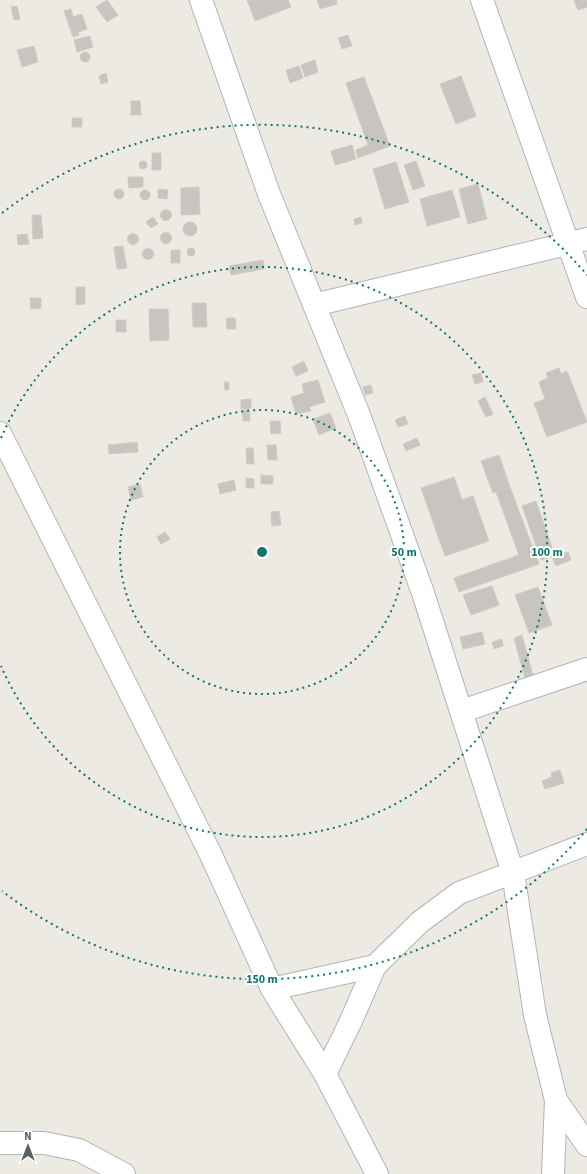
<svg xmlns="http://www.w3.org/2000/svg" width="587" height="1174" font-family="'Source Sans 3',sans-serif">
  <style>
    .building { fill: #c8c5c0; stroke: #d2cac1 }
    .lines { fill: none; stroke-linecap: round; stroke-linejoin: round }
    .street-casing { stroke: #b0b4b8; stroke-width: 24 }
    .street { stroke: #fff; stroke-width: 22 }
    .ring { fill: none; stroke: #0f766e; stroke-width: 2; stroke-dasharray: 2 4 }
    .centre { fill: #0f766e; stroke: #fff; stroke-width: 2 }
    .ring-label { font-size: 12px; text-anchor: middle; font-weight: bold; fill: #0f766e; stroke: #fff; stroke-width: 4; stroke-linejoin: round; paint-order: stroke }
  </style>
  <rect width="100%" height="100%" fill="#edeae3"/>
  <!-- building -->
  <path class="building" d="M107,0L118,15L107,22L96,7Z
    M247,0H288L291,7L255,21Z
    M317,0H336L337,4L320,9Z
    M574,0H587V7L578,10Z
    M17,6L20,19L14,20L11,7Z
    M71,9L73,17L82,14L87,29L78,32L79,35L73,37L64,11Z
    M348,35L352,46L342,49L338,38Z
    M90,36L93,47L77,52L74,40Z
    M34,46L38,62L22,67L17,50Z
    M80 57a5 5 0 1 1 10 0a5 5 0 1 1-10 0Z
    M315,60L318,72L305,77L301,65Z
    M299,66L303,78L290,83L286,70Z
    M106,73L108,82L101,84L99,76Z
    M461,76L476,116L456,124L440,84Z
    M364,77L390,146L358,158L356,150L368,145L346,83Z
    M131,101H140L141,115H131Z
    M72,118H82V127H72Z
    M352,145L356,159L335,165L331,151Z
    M152,153H161V170H152Z
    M416,161L425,186L413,190L404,165Z
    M139 165a4 4 0 1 1 8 0a4 4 0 1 1-8 0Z
    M396,162L409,202L385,209L373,169Z
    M128,177H143V187L129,188Z
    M478,184L487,219L468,224L459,189Z
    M199,187L200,214L181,215V188Z
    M158,189L168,190L167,199L158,198Z
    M114 194a5 5 0 1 1 10 0a5 5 0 1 1-10 0Z
    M452,190L460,217L427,226L420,199Z
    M140 195a5 5 0 1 1 10 0a5 5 0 1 1-10 0Z
    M160.5 215a5.5 5.5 0 1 1 11 0a5.5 5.5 0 1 1-11 0Z
    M32,215H41L43,238L33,239Z
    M153,217L158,224L151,228L146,222Z
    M361,217L362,223L355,225L354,219Z
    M183 229a7 7 0 1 1 14 0a7 7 0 1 1-14 0Z
    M160.5 238a5.5 5.5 0 1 1 11 0a5.5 5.5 0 1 1-11 0Z
    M127.5 239a5.5 5.5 0 1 1 11 0a5.5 5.5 0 1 1-11 0Z
    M27,234L29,244L18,245L17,235Z
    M123,246L127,268L117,269L114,247Z
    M187 252a4 4 0 1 1 8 0a4 4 0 1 1-8 0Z
    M142.5 254a5.5 5.5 0 1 1 11 0a5.5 5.5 0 1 1-11 0Z
    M171,250H180V263H171Z
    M263,260L264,269L231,275L229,266Z
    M76,287H85V304L76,305Z
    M30,298H41V308L31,309Z
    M192,303H206L207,327H193Z
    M149,309H168L169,340L150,341Z
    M226,318H235L236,329H227Z
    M116,320H126V332H116Z
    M304,361L308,371L296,376L292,367Z
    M559,368L561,374L567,371L587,422L547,437L534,403L545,399L539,382L548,378L546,373Z
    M481,373L483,382L475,384L472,375Z
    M318,380L325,402L309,407L311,411L296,414L291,397L304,393L302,384Z
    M224,382H229V390H225Z
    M371,385L373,393L365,395L363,387Z
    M485,397L493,414L486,417L478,401Z
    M251,399V408L241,409V400Z
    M242,410H249L250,421H243Z
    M330,413L336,428L319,435L313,419Z
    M405,416L408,424L398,427L395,420Z
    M270,421H280L281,433L271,434Z
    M417,438L420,445L406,451L403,444Z
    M137,442L138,452L109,454L108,445Z
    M267,445H276L277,460H268Z
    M246,448H253L254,464H247Z
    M499,455L510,487L493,493L481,461Z
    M261,475L273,476V484H261Z
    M454,477L462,500L473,496L489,541L445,556L421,488Z
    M246,478L254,479V488H246Z
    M234,480L236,490L220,494L218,484Z
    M140,484L143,497L131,500L128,487Z
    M510,487L539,564L459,592L454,578L519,555L496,492Z
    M536,501L555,556L541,560L522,506Z
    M279,511L281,525L272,526L271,512Z
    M165,532L170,539L161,544L157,537Z
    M568,552L571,560L556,566L552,557Z
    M492,586L499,605L471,615L463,595Z
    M538,587L552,625L529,633L515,595Z
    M482,632L485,644L463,649L460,637Z
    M522,635L534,679L526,682L514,638Z
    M502,639L503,646L494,649L492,642Z
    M560,770L564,783L545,789L542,781L552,777L551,773Z"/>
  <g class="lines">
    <defs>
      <path id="street" d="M201,0L269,194L359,415L423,593L513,873L535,1015L556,1100L587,1145
        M482,0L587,297
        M314,305L587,239
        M0,433L211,855L272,989L325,1074L377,1174
        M462,711L587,669
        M272,989L375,966
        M325,1074L350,1023L375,966L420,922L459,893L587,844
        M0,1143H44L79,1150L124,1174
        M553,1174L556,1100"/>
    </defs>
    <!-- street casing -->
    <use href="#street" class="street-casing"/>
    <!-- street -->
    <use href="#street" class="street"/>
  </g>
  <!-- distance rings -->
  <g class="ring">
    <circle cx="262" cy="552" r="142"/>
    <path d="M1 438A285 285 0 1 1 1 666"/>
    <path d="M587 829A427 427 0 0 1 2 891M2 213A427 427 0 0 1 587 275"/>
  </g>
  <circle cx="262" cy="552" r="6" class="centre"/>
  <g class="ring-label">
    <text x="404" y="556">50 m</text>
    <text x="547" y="556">100 m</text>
    <text x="262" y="983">150 m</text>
  </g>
  <!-- north arrow -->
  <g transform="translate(28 1146)" stroke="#ffffff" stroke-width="3" paint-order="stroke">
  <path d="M0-3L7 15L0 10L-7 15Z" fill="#5b6063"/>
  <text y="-6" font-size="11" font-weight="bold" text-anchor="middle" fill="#5b6063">N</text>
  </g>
</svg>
